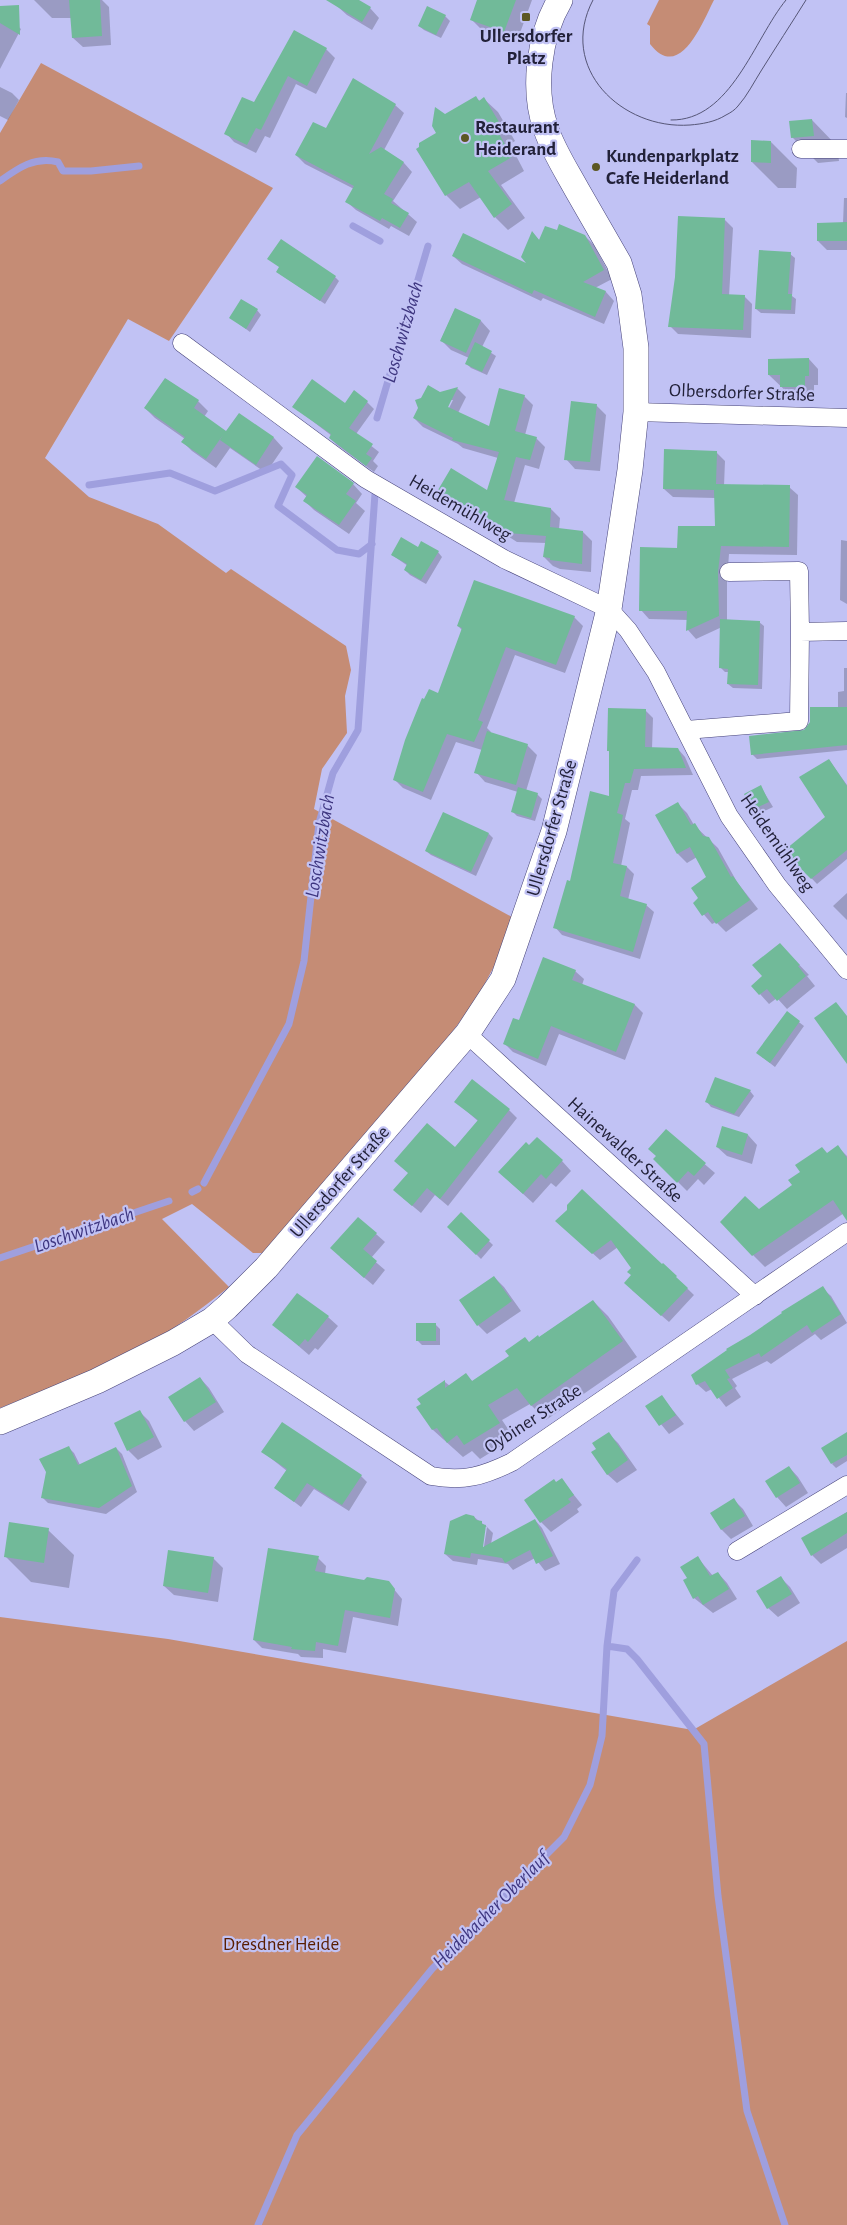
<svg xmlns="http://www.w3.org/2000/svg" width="847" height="2225" font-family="'Alegreya Sans',sans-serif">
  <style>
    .green { fill: #c58c75 }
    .shadow { fill: #0003; fill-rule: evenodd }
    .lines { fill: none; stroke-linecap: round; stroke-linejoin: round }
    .stream { stroke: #9f9fde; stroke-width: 7 }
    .building { fill: #71ba99 }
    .minor-casing { stroke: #464379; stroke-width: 19 }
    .secondary-casing { stroke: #464379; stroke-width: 26 }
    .minor { stroke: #fff; stroke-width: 18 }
    .secondary { stroke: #fff; stroke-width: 25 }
    .tram { stroke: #565677; stroke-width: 1 }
    .poi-dot { fill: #5c5723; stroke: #c1c2f4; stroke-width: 2 }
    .labels { text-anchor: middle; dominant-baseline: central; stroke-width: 4.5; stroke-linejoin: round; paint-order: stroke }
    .poi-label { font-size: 19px; font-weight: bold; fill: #222139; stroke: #c1c2f4; text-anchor: start }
    .street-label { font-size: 19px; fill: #222139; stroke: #c1c2f4 }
    .park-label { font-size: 19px; fill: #591d00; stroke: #c1c2f4 }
    .water-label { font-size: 20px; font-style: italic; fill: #3e3680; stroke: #c1c2f4 }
  </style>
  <rect width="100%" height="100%" fill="#c1c2f4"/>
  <!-- green -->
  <path class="green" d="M659,0H714C703,21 680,83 650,44V26L647,24Z
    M41,63L273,188L169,341L128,319L45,458L89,497L158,524L226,573L231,569L346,646L351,670L345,696L347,733L322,769L314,809L512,917L499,957L476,1000L438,1051L323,1190L263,1253H253L192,1204L162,1219L229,1287C201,1309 172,1331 141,1348C96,1372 47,1389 0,1408V133Z
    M0,1617L168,1639L693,1730L847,1641V2225H0Z"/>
  <!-- shadow -->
  <path class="shadow" d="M34,0H102L109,7L111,45L83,47L73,38L72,18H52Z
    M341,0H356L370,8L379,18L372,30L347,15L337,6Z
    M479,0H532L516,44L483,31L471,19Z
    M0,13L21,29L0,69Z
    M445,16L450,21L441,38L424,30L419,26Z
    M326,49L335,58L316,94L296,84L270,138L265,136L256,153L234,142L226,133L254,104L264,85L266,86Z
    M0,87L12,93L19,100L8,120L0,116Z
    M846,93H847V118L845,117Z
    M476,98L480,101L484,99L498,112L515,141L510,144L524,171L501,185L525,218L508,230L495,217L481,197L460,209L446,195L418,150L438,134L445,116Z
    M395,105L404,113L384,150L404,163L412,172L393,201L417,222L409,236L391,226L389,229L356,210L347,202L354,189L305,164L296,155L326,130Z
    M812,120L837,146L839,161L818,163L792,137Z
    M771,142L797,168L796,188H778L752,162Z
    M844,198H847V250H827L818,241L843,223Z
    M725,220L733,228L729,296H744L752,304L751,338L678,334L670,326Z
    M557,232L585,236L594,245L612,279L595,288L606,292L614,301L604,324L543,298L541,301L462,264L453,256L530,266L533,233L540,241Z
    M790,254L795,258L792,296L796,299L795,314L761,313L756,309Z
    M277,272L335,277L339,281L325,304Z
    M455,309L481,321L490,331L482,347L496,356L487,375L471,368L466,363L469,358L451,350L441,340Z
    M257,310L261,315L250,332L231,318Z
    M809,359L818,369V385H814V396H791L769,375Z
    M166,379L198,401L208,411L204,417L227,432L239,414L274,438L283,448L266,473L230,448L216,468L192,451L183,442L185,439L155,418L145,408Z
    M457,388L466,397L458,413L490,428L524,396L533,405L525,435L536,438L545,447L539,469L525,465L514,503L551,509L560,518L559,529L583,532L592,541L591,572L560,569L553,566L544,557L546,543L517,542L449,498L440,490L488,492L498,458L463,448L458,444L423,427L414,418L440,393ZM450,400H453L446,414Z
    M367,402L374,409L356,434L379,452L373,461L378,466L374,472L337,445L330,438L332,436L294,407Z
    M596,405L606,415L600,471L575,469L566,459Z
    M716,452L725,461L724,486L789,487L798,495L797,555L729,554L727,581V621L759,622L764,626L762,689L733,688L728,684L729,672H725L720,667L722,627L696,639L688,630V620L649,619L641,610L678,549L716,527L715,498L673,497L664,489Z
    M353,484L362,494L356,503L365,511L349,534L314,510L304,500L307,497L296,487Z
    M841,540L847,541V604L840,600Z
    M438,552L442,557L426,584L410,575L405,570L408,566L392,555Z
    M574,617L583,626L565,673L515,655L487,728L491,732L490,734L527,745L537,755L526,791L537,794L542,799L535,821L517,816L512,811L518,792L485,782L476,772L482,750L456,742L431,800L403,788L394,779L439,695L462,630L458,626Z
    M844,668H847V750L757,759L752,754L801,733L810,726L811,708H838V692L844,691Z
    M645,710L653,718L652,749H678L685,757L693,775L641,776L638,790H632L625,819L630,823L621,866L627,867L634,874L628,900L646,905L654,912L640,959L562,935L555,927L571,883L610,797V753L608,750Z
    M829,760L847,785V859L817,884L793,859L827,818Z
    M761,787L773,807L758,814L746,795Z
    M678,804L687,813L694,825L718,848L737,882L758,909L726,932L716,922L712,924L694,903L700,899L708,877L697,857L687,863L678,854Z
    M489,834L493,838L476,876L431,855L426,851Z
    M847,893V920L833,906Z
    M790,955L809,975L807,976L815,986L787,1009L777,998L769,1004L760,994Z
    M575,971L584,979L582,985L635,1005L643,1013L625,1060L559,1034L546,1066L513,1052L504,1043L520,1022Z
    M787,1013L804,1026L775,1067L762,1057Z
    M716,1078L750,1091L754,1096L739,1117L711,1107L707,1102Z
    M456,1102L509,1110L517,1118L448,1206L435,1195L421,1213L403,1198L409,1173L455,1149L478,1121Z
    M723,1128L748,1135L757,1145L752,1164L727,1156L717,1147Z
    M666,1131L715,1173L704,1185L698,1179L687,1191L655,1159Z
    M529,1147L562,1161L571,1171L556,1187L551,1183L533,1203L509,1181Z
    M838,1147L847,1156V1211L765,1267L753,1255L759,1211L794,1185Z
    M568,1210L662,1266L663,1265L694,1295L669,1322L632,1290L633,1268L618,1247L600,1260L564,1227Z
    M461,1214L493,1245L481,1259L449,1227Z
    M358,1218L385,1242L371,1258L385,1270L373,1285L340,1257Z
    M494,1277L504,1287L521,1311L487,1334L478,1325Z
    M822,1288L831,1296L847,1323L821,1340L815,1334L771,1364L767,1361L732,1379L737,1386L735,1388L741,1397L726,1407L712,1389L706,1392L697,1384Z
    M593,1301L608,1316L637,1357L546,1420L530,1404L502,1420L514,1438L480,1459L472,1451L463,1457L433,1430L419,1400L445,1382L450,1386L466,1375L473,1382Z
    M328,1317L338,1326L318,1350L315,1348L309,1355L274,1325Z
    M435,1324L440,1329V1345H422L417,1340Z
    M200,1378L209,1388L224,1412L194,1431L185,1421Z
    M662,1397L684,1424L669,1434L647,1407Z
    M139,1411L149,1421L162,1447L138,1460L128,1450Z
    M608,1433L618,1443L637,1470L617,1483L607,1474Z
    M847,1437V1461L836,1468L832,1464Z
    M68,1447L74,1453L80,1465L116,1448L122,1454L137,1492L106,1514L48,1503L42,1497Z
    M263,1452L361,1476L367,1482L349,1511L314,1489L301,1507L276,1488L287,1471Z
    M789,1467L798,1477L808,1493L786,1507L777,1497Z
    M562,1480L582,1505L577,1509L579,1512L551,1532L541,1522L526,1500Z
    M734,1500L743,1509L753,1526L731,1539L722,1530L712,1513Z
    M847,1512V1548L821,1564L812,1555L803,1539Z
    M474,1517L487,1527H485L480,1553H483L487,1527L493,1533L491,1544L535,1520L542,1528L560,1564L545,1571L535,1558L513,1570L508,1564L478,1559L477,1565L453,1561L445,1554Z
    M48,1530L74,1555L69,1588L31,1582L5,1556Z
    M213,1558L223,1568L218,1602L174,1595L164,1586Z
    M318,1558L326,1566L325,1574L364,1581L388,1582L402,1599L398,1626L353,1617L346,1653L323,1649V1658L301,1657L298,1654L262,1648L254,1640Z
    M698,1558L713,1576L718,1573L727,1583L737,1599L713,1613L694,1598L689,1578Z
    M781,1578L790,1587L800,1603L778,1617L768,1608Z"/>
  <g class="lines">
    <!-- stream -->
    <path class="stream" d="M0,181C18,168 35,156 58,162L63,171H91L139,166
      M353,226L380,241
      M377,418L428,246
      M89,485L170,473L215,491L281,464L292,475L278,506L337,550L359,554L372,544
      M204,1183L289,1024L304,961L319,823L333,773L358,730L375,494
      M192,1192L198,1189
      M0,1258L169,1201
      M607,1646L627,1649L637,1659L704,1744L718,1896L747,2111L785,2225
      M258,2225L297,2135L432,1969L564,1837L590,1785L602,1736L607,1646L614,1591L637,1560"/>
  </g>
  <!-- building -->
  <path class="building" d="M69,0H100L102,36L72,38Z
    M326,0H359L371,7L362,22Z
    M477,0H516L504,32L470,20Z
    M19,5L20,35L0,23V6Z
    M427,6L446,15L436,35L418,26Z
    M294,30L327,48L307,86L288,76L261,130L256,128L247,145L224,134L242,97L254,102Z
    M353,78L396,104L369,154L381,147L404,162L384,194L393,199L391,203L409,213L400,228L382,218L380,221L345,202L354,186L295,155L313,122L326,128Z
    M476,96L479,101L484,97L502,127L497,130L512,157L488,171L512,204L494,218L469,182L445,196L416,149L419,147V143L436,133L432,126L435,107L445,114Z
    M812,119L814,136L791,138L789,121Z
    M751,140L771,141V163L751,162Z
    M678,216L725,218L722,294L745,295L743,330L668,327L675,277Z
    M847,222V241H817V223Z
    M559,224L585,235L604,270L583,282L606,291L595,317L534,290L532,294L452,256L463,233L526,263L521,257L532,231L539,240L545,226L557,230Z
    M281,239L336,276L320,301L276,272L279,267L267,259Z
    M759,250L791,252L788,294H792L791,310L755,309Z
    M241,299L258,309L246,329L229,318Z
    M455,308L481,320L466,353L440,341Z
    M475,342L492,351L482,372L465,364Z
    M809,358V376H805V387H780V375H768V359Z
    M165,378L199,400L194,408L226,431L239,413L274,437L256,465L220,440L223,435L206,459L181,442L185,437L144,408Z
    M312,379L345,403L354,390L368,401L349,428L373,444L366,454L372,458L366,466L329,438L331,434L292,407Z
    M428,385L440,392L458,387L448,407L489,426L499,388L525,395L515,431L537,437L530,460L516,457L504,500L551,508L550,527L583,531L582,564L550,560V558L543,557L546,536L507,533L438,490L451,468L487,490L499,452L452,440L453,438L413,418L418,408L415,400L421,398Z
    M571,401L597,404L590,462L564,460Z
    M664,449L717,451L716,484L790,485L789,547L721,546L718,572L719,616L686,631L687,611H639L640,547L677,548L678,526H715L714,490L663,489Z
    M317,456L354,483L346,494L356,501L339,525L303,501L307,495L295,487Z
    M401,537L418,547L421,541L439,551L421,580L404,570L407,564L391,555Z
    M474,580L575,616L556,665L506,647L478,720L483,722L474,742L447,734L423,792L393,780L405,740L422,698L424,699L429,689L438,693L462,628L457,626Z
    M720,619L760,621L758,685L727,684L728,669L719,668Z
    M810,707H847V745L751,755L749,736L804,730L810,722Z
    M608,708L646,709L645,747L678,748L686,768L634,769L630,783H625L617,813L623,815L613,863L627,866L620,896L647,904L633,952L553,928L567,880L570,881L590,791L609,796V751H607Z
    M487,731L528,744L516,785L474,773Z
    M829,759L847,786V850L811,879L791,859L793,857L786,849L825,817L799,777Z
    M761,785L769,802L752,810L744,794Z
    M518,787L538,793L531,818L511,812Z
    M678,802L691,825L695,823L703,836L709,837L731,877L733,876L750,900L716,924L708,912L702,916L693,903L698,898L691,888L706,877L690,847L677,854L655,815Z
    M443,812L489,833L471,872L425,851Z
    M780,943L800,965L798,966L806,976L777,1001L767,989L759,995L751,986L762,976L752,965Z
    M543,957L576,970L572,980L635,1004L616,1052L551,1026L538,1059L503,1044L513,1018L519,1020Z
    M836,1002L847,1016V1064L814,1018Z
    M787,1011L800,1021L770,1063L756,1053Z
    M715,1077L751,1090L734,1114L705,1102Z
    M472,1079L510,1109L440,1199L427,1188L412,1206L393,1190L408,1173L394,1161L427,1123L455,1147L478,1120L454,1102Z
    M722,1126L748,1134L742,1155L716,1147Z
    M666,1129L706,1163L694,1176L688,1171L677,1183L653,1159L656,1156L648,1149Z
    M537,1137L563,1160L546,1179L541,1174L523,1194L498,1172L526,1142L529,1145Z
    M838,1145L847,1158V1221L833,1200L752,1256L720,1222L745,1196L759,1209L792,1185L788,1180L800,1172L795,1165L822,1147L827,1153Z
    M582,1189L662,1264L663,1263L677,1276L676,1277L688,1288L661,1316L624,1283L631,1275L627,1272L631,1268L611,1240L592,1254L555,1221L567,1210V1205Z
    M461,1212L490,1240L476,1255L447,1227Z
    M358,1217L377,1233L363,1249L377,1261L364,1278L330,1248Z
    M494,1276L512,1301L477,1326L459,1300Z
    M823,1286L841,1314L812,1333L807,1325L761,1357L759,1353L725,1370L730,1378L727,1379L733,1388L717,1399L705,1381L696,1385L691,1375L727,1350L726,1349L750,1335L782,1313L781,1312Z
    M297,1293L329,1316L308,1342L305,1339L299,1346L272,1325Z
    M593,1300L623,1341L531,1406L517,1388L488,1405L500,1423L464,1445L457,1435L447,1443L437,1428L432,1430L416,1407L421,1404L417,1399L445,1380V1388L466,1373L472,1381L509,1356L505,1351L525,1337L529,1342L538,1335L539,1337Z
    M416,1323H436V1341H416Z
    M200,1377L216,1402L184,1422L168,1397Z
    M662,1395L676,1415L659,1426L645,1406Z
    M140,1410L154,1437L127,1451L114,1423Z
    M282,1422L362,1475L342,1505L307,1483L294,1502L274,1488L287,1469L261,1452Z
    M609,1432L628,1460L607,1475L591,1452L596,1449L592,1443Z
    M847,1432V1455L831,1464L821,1448Z
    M69,1446L78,1465L116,1447L132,1486L99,1508L41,1498L46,1472L39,1459Z
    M789,1466L800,1483L776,1498L765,1481Z
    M562,1478L574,1495L568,1499L571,1502L540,1523L524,1500L554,1479L556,1482Z
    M734,1498L745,1516L721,1530L710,1513Z
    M847,1512V1533L811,1556L801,1538Z
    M466,1514L474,1516L476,1520L482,1521V1524L486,1525L483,1547L535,1519L553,1556L536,1564L530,1550L505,1563L502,1558L471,1553L470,1558L444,1554L450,1521Z
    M9,1522L49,1528L44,1563L4,1557Z
    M268,1548L319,1556L315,1571L364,1580L367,1577L389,1581L395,1589L390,1618L345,1610L338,1646L316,1642L315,1651L291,1649L292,1647L253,1640Z
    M168,1550L214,1557L208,1593L163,1586Z
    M698,1556L710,1576L718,1572L729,1589L703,1605L698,1596L693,1599L683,1580L687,1578L680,1567Z
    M781,1576L792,1594L767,1609L756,1591Z"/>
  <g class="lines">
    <defs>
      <path id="minor" d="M801,149H847
        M182,343L366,479L504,559L609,609L628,630L656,672L729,816L777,885L847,970
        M636,412L847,418
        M729,572L799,571L800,632
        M686,730L799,721L800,632L847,631
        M467,1034L755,1296
        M212,1320L247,1354L431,1476C464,1482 483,1476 512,1462L847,1232
        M737,1551L847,1485"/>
      <path id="secondary" d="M0,1422L97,1381L173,1343L212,1320L227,1307L266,1268L467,1034L503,979L554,831L609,609L630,470L636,412V348L629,295L619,263C605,239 591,214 577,190C566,170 553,150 546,129C532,89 539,35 560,0"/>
    </defs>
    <!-- minor casing -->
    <use href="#minor" class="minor-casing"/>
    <!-- secondary casing -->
    <use href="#secondary" class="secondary-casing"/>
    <!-- minor -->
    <use href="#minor" class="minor"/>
    <!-- secondary -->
    <use href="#secondary" class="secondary"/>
    <!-- tram -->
    <path class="tram" d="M593,0C557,68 622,130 690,125C702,124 715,122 726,115C730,113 735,110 738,106C747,96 754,82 761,71C776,47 791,24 806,0
      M671,120C731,121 754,39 786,0"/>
  </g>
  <!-- markers -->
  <g class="poi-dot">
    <rect x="521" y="12" width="10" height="10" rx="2.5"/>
    <circle cx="465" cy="138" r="5"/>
    <circle cx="596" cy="167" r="5"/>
  </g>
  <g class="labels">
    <!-- poi labels -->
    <g class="poi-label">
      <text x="526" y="36" text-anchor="middle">Ullersdorfer<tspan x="526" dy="22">Platz</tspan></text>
      <text x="475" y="127">Restaurant<tspan x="475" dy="22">Heiderand</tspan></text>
      <text x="606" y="156">Kundenparkplatz<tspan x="606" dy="22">Cafe Heiderland</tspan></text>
    </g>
    <!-- street labels -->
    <g class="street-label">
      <text transform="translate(742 393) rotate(2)">Olbersdorfer Straße</text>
      <text transform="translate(460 508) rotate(30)">Heidemühlweg</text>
      <text transform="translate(552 828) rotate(-74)">Ullersdorfer Straße</text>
      <text transform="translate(777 843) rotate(55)">Heidemühlweg</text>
      <text transform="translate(625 1150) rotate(42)">Hainewalder Straße</text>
      <text transform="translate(340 1182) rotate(-49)">Ullersdorfer Straße</text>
      <text transform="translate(533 1419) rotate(-33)">Oybiner Straße</text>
    </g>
    <!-- park labels -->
    <g class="park-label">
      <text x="281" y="1944">Dresdner Heide</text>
    </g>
    <!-- water labels -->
    <g class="water-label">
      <text transform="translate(403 332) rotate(-74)">Loschwitzbach</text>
      <text transform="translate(320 846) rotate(-81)">Loschwitzbach</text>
      <text transform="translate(84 1230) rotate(-19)">Loschwitzbach</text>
      <text transform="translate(491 1910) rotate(-45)">Heidebacher Oberlauf</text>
    </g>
  </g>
</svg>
